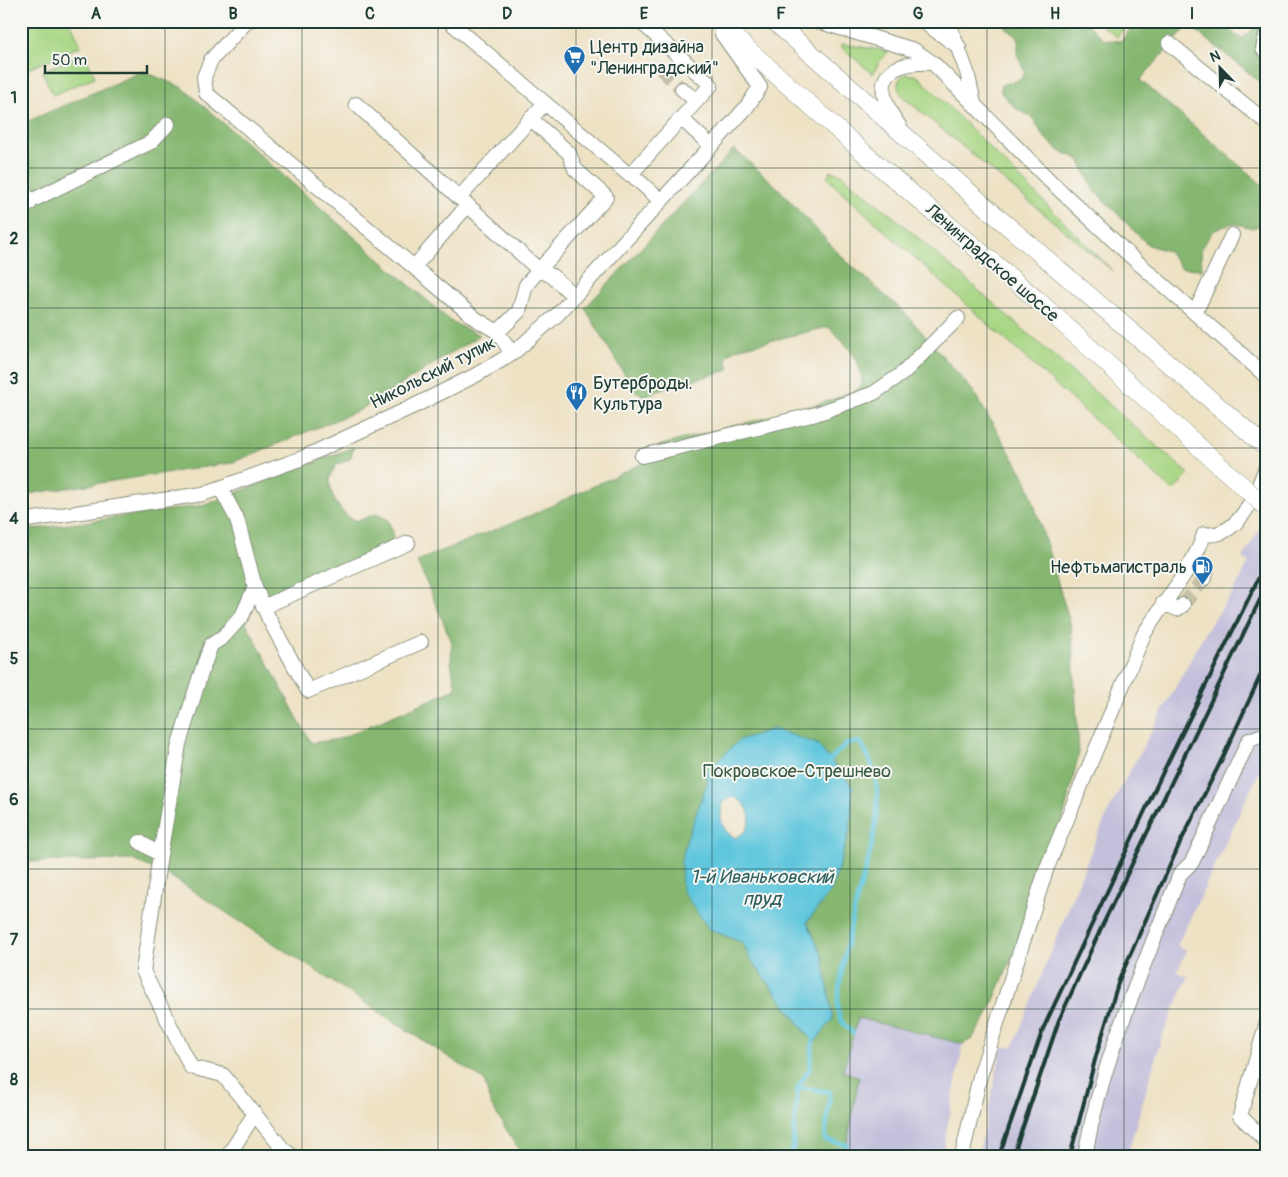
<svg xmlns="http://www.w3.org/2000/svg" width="1288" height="1177" font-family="Pangolin,sans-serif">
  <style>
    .industrial { fill: #c4c0db }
    .green { fill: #a7d683; stroke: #638a5c }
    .forest { fill: #85b771; stroke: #527a52; fill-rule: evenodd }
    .water { fill: #60c6dd; stroke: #408288; fill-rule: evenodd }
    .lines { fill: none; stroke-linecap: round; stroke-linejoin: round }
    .stream { stroke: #60c6dd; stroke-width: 4.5 }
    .minor-tunnel { stroke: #c5c1a8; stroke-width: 14; stroke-dasharray: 14 7; stroke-linecap: butt }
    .minor-casing { stroke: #86907c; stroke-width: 16 }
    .major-casing { stroke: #86907c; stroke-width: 19 }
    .minor { stroke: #fff; stroke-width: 14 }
    .major { stroke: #fff; stroke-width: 18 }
    .rail { stroke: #1f3d34; stroke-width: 4 }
    .major-bridge-casing { stroke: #86907c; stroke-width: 19; stroke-linecap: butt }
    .major-bridge { stroke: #fff; stroke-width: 18 }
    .grid { fill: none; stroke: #1f3d34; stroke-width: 1; stroke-opacity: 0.55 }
    .labels { text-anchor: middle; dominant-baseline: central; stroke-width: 4; stroke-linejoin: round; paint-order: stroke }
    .poi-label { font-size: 18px; fill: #1f3d34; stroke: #f6f6f2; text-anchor: start }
    .street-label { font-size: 18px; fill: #1f3d34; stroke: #f6f6f2 }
    .park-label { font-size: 18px; fill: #3a5c44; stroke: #f6f6f2 }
    .water-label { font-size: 19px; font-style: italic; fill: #2f5f5e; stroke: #f6f6f2 }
    .neatline { fill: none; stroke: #1f3d34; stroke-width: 2 }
    .grid-label { font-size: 16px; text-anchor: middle; font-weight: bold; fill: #1f3d34 }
  </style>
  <rect width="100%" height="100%" fill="#f6f6f2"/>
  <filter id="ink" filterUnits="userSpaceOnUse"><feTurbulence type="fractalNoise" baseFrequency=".02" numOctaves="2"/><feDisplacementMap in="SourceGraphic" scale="10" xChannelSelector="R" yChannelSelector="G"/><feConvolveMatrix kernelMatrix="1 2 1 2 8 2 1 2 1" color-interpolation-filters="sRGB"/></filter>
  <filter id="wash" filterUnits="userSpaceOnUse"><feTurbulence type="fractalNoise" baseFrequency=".0096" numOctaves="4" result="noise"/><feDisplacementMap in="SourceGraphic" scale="20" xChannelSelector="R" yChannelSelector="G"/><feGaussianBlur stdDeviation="1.12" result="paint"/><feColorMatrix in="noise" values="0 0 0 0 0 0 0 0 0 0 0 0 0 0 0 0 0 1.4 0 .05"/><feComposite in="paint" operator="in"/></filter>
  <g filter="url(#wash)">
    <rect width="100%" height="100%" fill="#eee2c5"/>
    <!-- industrial -->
    <path class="industrial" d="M1267,515V755L1177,946L1187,950L1177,972L1188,977L1161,1039L1127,1156H978L1002,1047H1013L1095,841L1114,800L1206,631L1236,588L1249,562L1243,558Z
      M858,1018L963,1044L942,1156H845L859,1077L843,1071Z"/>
    <!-- green -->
    <path class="green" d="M21,21H70L81,46L21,72Z
      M1096,21H1129V22L1117,37Z
      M842,44L887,51H889L880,61L873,74L840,46Z
      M84,53L95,77L53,95L42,71Z
      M905,74L915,75L921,79L1113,271L903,97C897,88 895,81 905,74Z
      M831,171L841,174L908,229L1189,474L1173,491L833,184L827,176Z"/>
    <!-- forest -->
    <path class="forest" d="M979,21H1081L1089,25L1104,40L1121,41L1137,21H1220L1237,36L1243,38L1262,22L1267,26V87L1189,25L1140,80L1267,189V222L1253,228L1232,223L1213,231L1201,249L1202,269L1181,268L1168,251L1148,245L1093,189L1079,159L1060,151L1043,136L1033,118L1015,108L1001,93V85L1020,80L1025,73L1017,54L1019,39L1001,23L979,24Z
      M143,71L183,88L453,323L480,335L360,410L231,463L21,495V121L24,123Z
      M734,149L775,185L842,257L905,313L973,391L1027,481L1071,626L1079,753L1064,815L1013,955L988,1014L972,1039L963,1044L858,1018L843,1071L859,1077L845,1156H523L491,1105L484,1080L170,876L133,860L24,862L21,875V531L205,505L354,447L350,459L336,465C333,471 329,478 330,485C332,500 343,517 357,521L376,514L387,519L393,532L392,545L284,588L239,610L311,743L339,739L456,689L451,663L452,642L417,561L534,514L645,462L661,445L815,405L854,392L862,385C862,359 847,344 828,327L736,349L726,357L729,370L665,388L645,397L633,389L585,308ZM708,781L850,830L831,891L807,922L823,957L813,1043L749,957L743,943L709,929L687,839Z"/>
    <!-- water -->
    <path class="water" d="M774,729L817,744L853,787L850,830L831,891L807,922L823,957L833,1019L814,1043L749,957L743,943L709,929L682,890L681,862L687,839L708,781L707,771L739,740ZM733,797C746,800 755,818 746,830C744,833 739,835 736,838C720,831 720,818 722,802Z"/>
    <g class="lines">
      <!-- stream -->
      <path class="stream" d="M826,764L846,744L860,742C894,791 870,851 856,903C850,928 845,952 841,977C839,991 834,1010 842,1022C845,1026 849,1030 853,1033
        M798,1087L830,1092L825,1140L847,1145
        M792,1156L798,1087L810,1068L813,1039"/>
    </g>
  </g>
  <g filter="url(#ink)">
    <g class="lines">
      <!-- minor-tunnel -->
      <path class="minor-tunnel" d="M661,69L682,89
        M1183,605L1205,578"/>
      <defs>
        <path id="minor" d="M247,21L211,60L204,77L206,93L476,319L498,332L519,311L526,285L539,270L552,276L574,296
          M449,21L628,174H631L711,85L640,21
          M817,21L914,50L933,63L1051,182L1126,252L1267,377
          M922,21L959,47
          M948,21L967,72L974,103
          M1267,31L1263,49L1267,53
          M1169,43L1267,123
          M682,89L696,101
          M356,104L539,270L606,197L575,169L569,153L531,119
          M681,118L711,146
          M900,127C870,85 881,61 933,63
          M631,174L661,201
          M21,185L30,203
          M459,198L545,103
          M21,206L151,142L168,124
          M414,267L468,205
          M1195,313L1232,235
          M498,332L512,354
          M642,456L816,414L874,393L903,373L958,318
          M21,521L203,494L300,459L414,406L476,375L512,354L558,314L746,108L760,87L722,34
          M1194,558L1206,571L1205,578
          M255,587L269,619L308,691L421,642
          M1163,603L1177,609L1183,605
          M263,607L408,543
          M140,842L160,855L143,971L191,1067L223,1075L283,1149L292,1156
          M160,855L179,744L200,676L211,645L223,637L242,616L255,587L237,519L221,489
          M1267,1022L1240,1116L1267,1142
          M228,1156L255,1113
          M962,1156L980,1076L1046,870L1143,636C1161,605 1195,566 1204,534C1239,540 1257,491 1267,465
          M1085,1156C1102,1058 1144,966 1180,874L1192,862L1249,740L1263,735L1267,737"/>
        <path id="major" d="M716,21L864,153L1036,299L1219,465
          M774,21L1002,221L1267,448"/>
      </defs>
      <!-- minor casing -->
      <use href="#minor" class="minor-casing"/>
      <!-- major casing -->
      <use href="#major" class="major-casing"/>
      <!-- minor -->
      <use href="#minor" class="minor"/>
      <!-- major -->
      <use href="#major" class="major"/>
      <!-- rail -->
      <path class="rail" d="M999,1156L1043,1029L1163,772L1267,561
        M1013,1156L1059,1020L1103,924L1267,585
        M1070,1156L1096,1056L1119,980L1179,845L1224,755L1267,661"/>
      <defs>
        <path id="major-bridge" d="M1219,465L1267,508"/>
      </defs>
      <!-- major-bridge casing -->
      <use href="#major-bridge" class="major-bridge-casing"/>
      <!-- major-bridge -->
      <use href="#major-bridge" class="major-bridge"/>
    </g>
  </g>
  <!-- grid -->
  <path class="grid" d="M165,21V1156M302,21V1156M438,21V1156M576,21V1156M712,21V1156M850,21V1156M987,21V1156M1124,21V1156M21,168H1267M21,308H1267M21,448H1267M21,588H1267M21,729H1267M21,869H1267M21,1009H1267"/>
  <!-- icons -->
  <defs>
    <symbol id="supermarket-pin" viewBox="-11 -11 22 30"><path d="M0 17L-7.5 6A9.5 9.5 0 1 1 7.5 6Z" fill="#1f6fb2" stroke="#f6f6f2"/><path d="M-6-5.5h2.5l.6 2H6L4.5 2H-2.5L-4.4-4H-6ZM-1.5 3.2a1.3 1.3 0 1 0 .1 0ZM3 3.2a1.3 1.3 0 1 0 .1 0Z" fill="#fff"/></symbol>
    <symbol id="restaurant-pin" viewBox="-11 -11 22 30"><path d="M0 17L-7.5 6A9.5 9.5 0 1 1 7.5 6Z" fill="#1f6fb2" stroke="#f6f6f2"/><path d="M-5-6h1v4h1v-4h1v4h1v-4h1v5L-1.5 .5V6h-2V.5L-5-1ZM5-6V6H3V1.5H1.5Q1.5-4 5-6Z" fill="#fff"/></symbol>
    <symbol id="fuel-pin" viewBox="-11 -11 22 30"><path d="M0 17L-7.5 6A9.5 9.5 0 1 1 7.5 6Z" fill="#1f6fb2" stroke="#f6f6f2"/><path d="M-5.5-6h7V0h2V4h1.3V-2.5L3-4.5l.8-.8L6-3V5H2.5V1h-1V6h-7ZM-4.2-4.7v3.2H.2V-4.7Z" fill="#fff"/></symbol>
  </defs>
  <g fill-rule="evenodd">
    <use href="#supermarket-pin" x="562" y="44" width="25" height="34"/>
    <use href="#restaurant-pin" x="564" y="380" width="25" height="34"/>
    <use href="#fuel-pin" x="1190" y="554" width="25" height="34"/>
  </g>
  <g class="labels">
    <!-- poi labels -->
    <g class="poi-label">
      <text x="590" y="47">Центр дизайна<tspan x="590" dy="21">"Ленинградский"</tspan></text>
      <text x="593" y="383">Бутерброды.<tspan x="593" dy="21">Культура</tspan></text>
      <text x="1187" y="567" text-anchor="end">Нефтьмагистраль</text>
    </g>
    <!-- street labels -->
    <g class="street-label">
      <text transform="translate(992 263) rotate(41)">Ленинградское шоссе</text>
      <text transform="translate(433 373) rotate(-27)">Никольский тупик</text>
    </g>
    <!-- park labels -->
    <g class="park-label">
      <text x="797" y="771">Покровское-Стрешнево</text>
    </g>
    <!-- water labels -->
    <g class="water-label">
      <text x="762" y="877">1-й Иваньковский<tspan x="762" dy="22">пруд</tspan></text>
    </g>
  </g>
  <!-- margin -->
  <rect width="1288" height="1177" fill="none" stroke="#f6f6f2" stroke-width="55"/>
  <!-- north arrow -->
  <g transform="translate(1220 68) rotate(337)" stroke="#f6f6f2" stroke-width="4" paint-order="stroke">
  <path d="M0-4L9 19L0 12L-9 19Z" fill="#1f3d34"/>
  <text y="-8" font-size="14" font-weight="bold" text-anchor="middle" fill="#1f3d34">N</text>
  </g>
  <!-- scale -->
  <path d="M45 65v8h102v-8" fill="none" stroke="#1f3d34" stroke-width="2.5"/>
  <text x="52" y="65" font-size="15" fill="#1f3d34" stroke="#f6f6f2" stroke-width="4" paint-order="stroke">50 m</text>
  <rect x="28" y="28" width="1232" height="1122" class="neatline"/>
  <g class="grid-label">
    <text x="96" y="19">A</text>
    <text x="233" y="19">B</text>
    <text x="370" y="19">C</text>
    <text x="507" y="19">D</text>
    <text x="644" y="19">E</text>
    <text x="781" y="19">F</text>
    <text x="918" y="19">G</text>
    <text x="1055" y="19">H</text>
    <text x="1192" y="19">I</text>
    <text x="14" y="103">1</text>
    <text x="14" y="244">2</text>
    <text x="14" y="384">3</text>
    <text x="14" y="524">4</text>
    <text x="14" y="664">5</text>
    <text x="14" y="805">6</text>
    <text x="14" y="945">7</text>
    <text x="14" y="1085">8</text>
  </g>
</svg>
